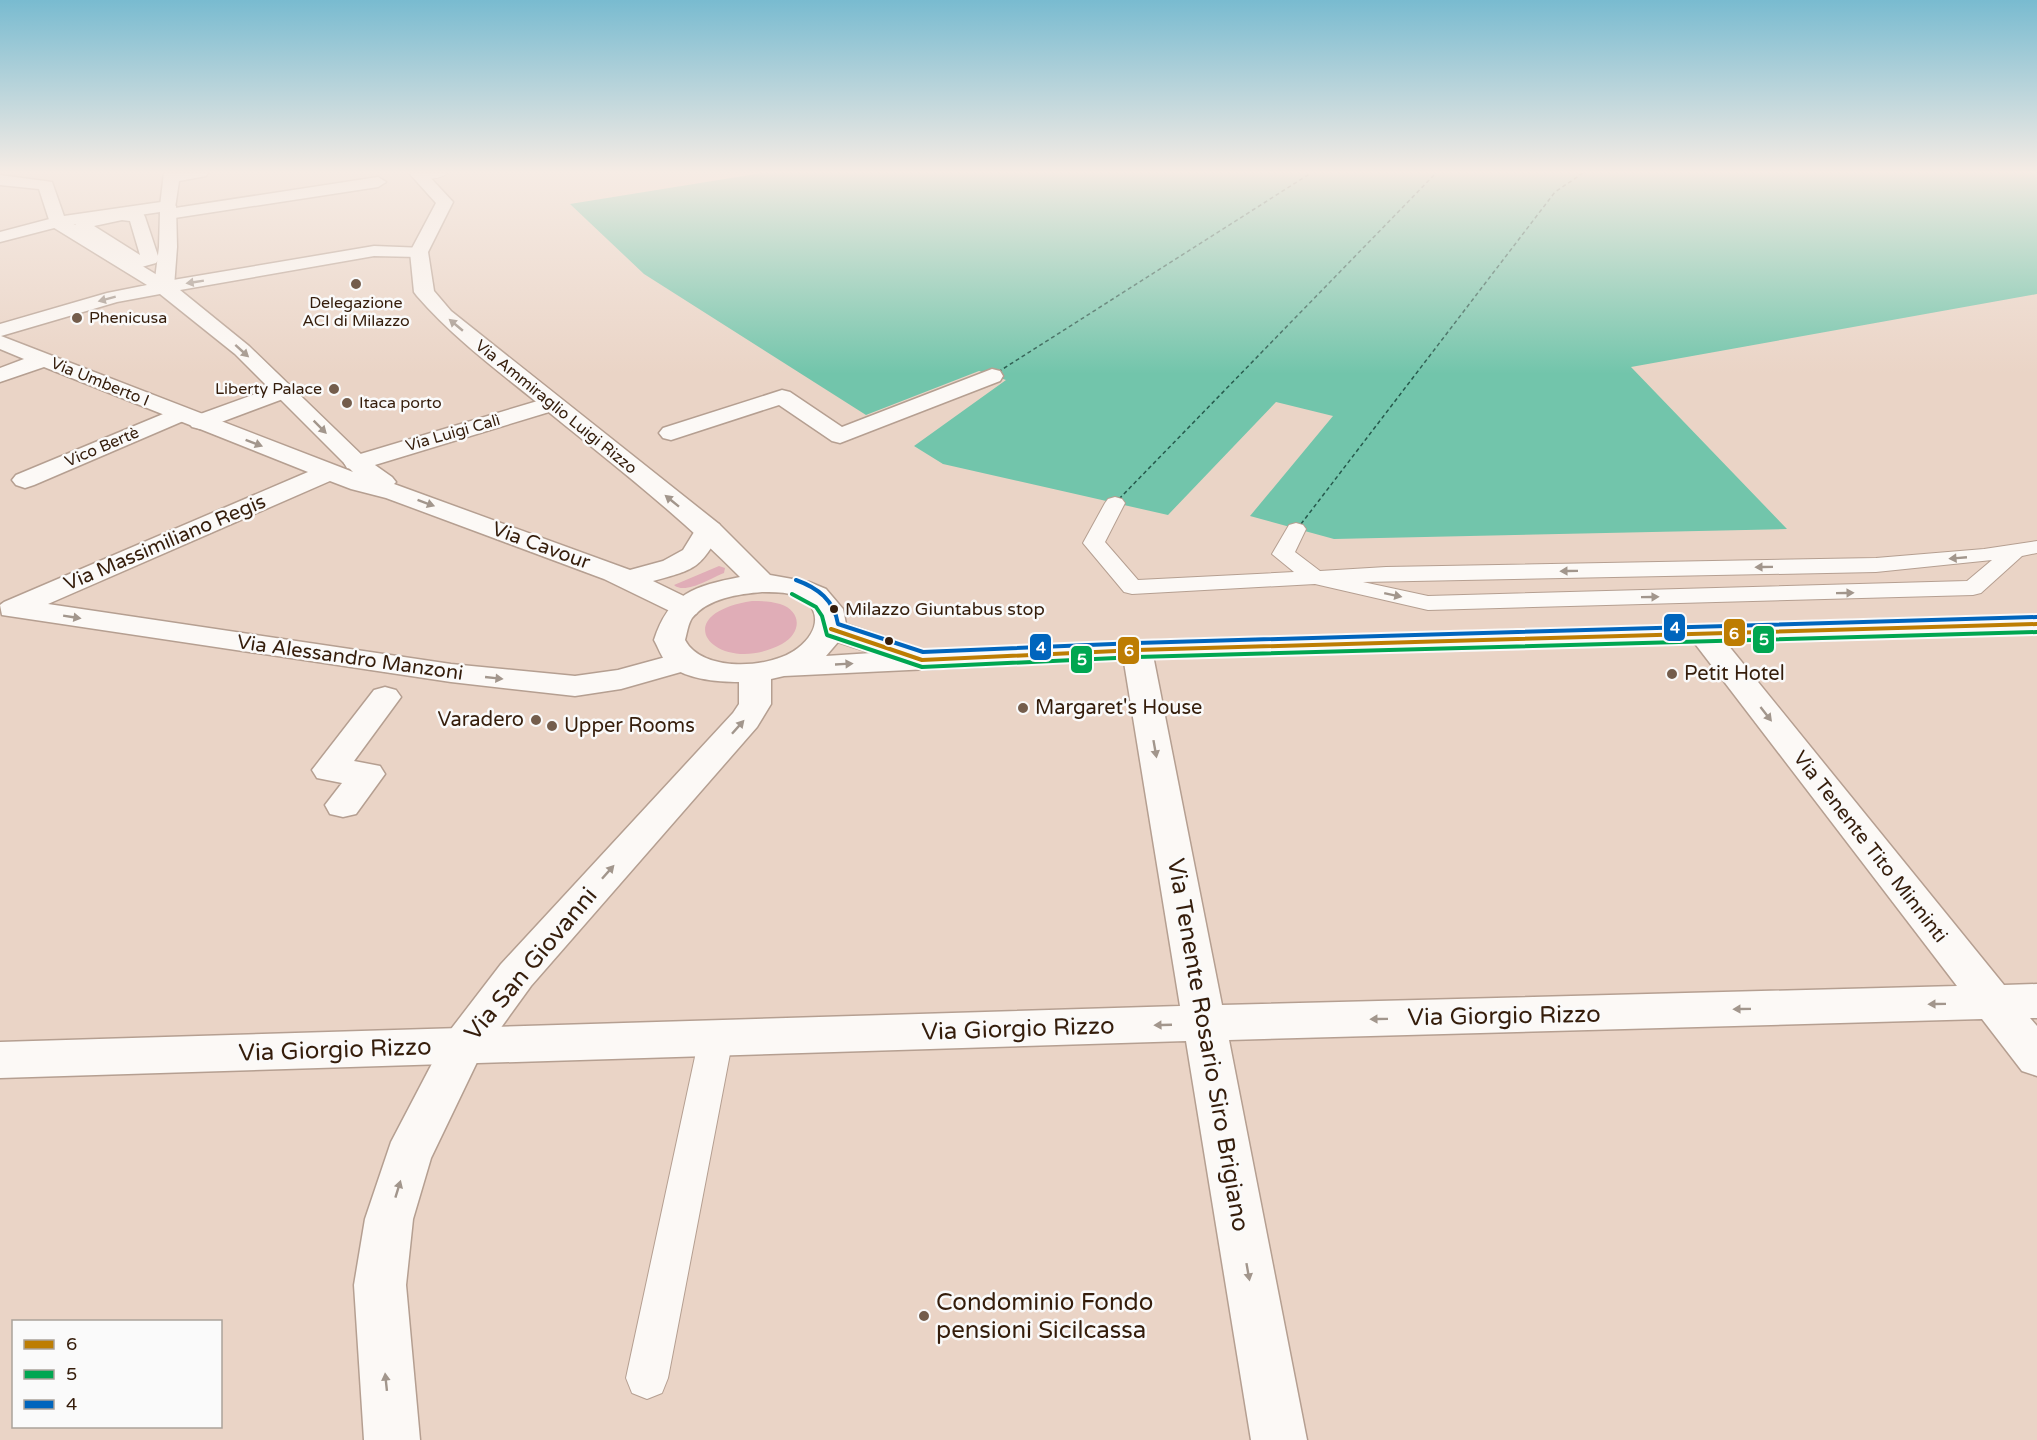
<svg xmlns="http://www.w3.org/2000/svg" width="2037" height="1440" font-family="'Varela Round',sans-serif">
  <style>
    .green { fill: #e0adb7 }
    .water { fill: #72c5ab }
    .lines { fill: none; stroke-linecap: round; stroke-linejoin: round }
    .ferry { stroke: #26594c; stroke-width: 1.5; stroke-dasharray: 4 3; stroke-linecap: butt }
    .service-casing { stroke: #b59f91; stroke-width: 2 }
    .pedestrian-casing { stroke: #b59f91; stroke-width: 3 }
    .minor-casing { stroke: #b59f91; stroke-width: 3 }
    .tertiary-casing { stroke: #b59f91; stroke-width: 3 }
    .secondary-casing { stroke: #b59f91; stroke-width: 3 }
    .service { fill: #fcf9f6; fill-rule: evenodd }
    .pedestrian { fill: #fcf9f6; fill-rule: evenodd }
    .minor { fill: #fcf9f6; fill-rule: evenodd }
    .tertiary { fill: #fcf9f6; fill-rule: evenodd }
    .secondary { fill: #fcf9f6; fill-rule: evenodd }
    .bus-1-casing { stroke: #fafafa; stroke-width: 8 }
    .bus-2-casing { stroke: #fafafa; stroke-width: 8 }
    .bus-3-casing { stroke: #fafafa; stroke-width: 8 }
    .bus-1 { stroke: #bd7d03; stroke-width: 4 }
    .bus-2 { stroke: #00a651; stroke-width: 4 }
    .bus-3 { stroke: #0065bd; stroke-width: 4 }
    .oneway { fill: #a2968c }
    .poi-dot { fill: #745d4c; stroke: #fafafa; stroke-width: 2 }
    .bus-dot { fill: #351d0b; stroke: #fafafa; stroke-width: 2 }
    .labels { text-anchor: middle; dominant-baseline: central; stroke-width: 5; stroke-linejoin: round; paint-order: stroke }
    .far-poi-label { font-size: 16px; fill: #351d0b; stroke: #fafafa; text-anchor: start }
    .far-street-label { font-size: 16px; fill: #351d0b; stroke: #fafafa }
    .bus-label { font-size: 18px; fill: #351d0b; stroke: #fafafa; text-anchor: start }
    .street-label { font-size: 20px; fill: #351d0b; stroke: #fafafa }
    .poi-label { font-size: 20px; fill: #351d0b; stroke: #fafafa; text-anchor: start }
    .near-street-label { font-size: 24px; fill: #351d0b; stroke: #fafafa }
    .near-poi-label { font-size: 24px; fill: #351d0b; stroke: #fafafa; text-anchor: start }
    .line-badge { stroke: #fafafa; stroke-width: 2 }
    .badge-label { font-size: 16px; text-anchor: middle; font-weight: bold; fill: #fff }
  </style>
  <rect width="100%" height="100%" fill="#ead4c6"/>
  <!-- green -->
  <path class="green" d="M719,566L725,568L724,573C711,578 685,595 674,585Z
    M752,601C761,601 771,601 780,604C802,611 802,633 782,644C718,678 662,615 752,601Z"/>
  <!-- water -->
  <path class="water" d="M762,173H2037V294L1631,367L1787,529L1334,539L1250,516L1333,416L1276,402L1168,515L943,464L914,446L1006,380L979,371L866,415L644,274L570,204Z"/>
  <g class="lines">
    <!-- ferry -->
    <path class="ferry" d="M998,372L1311,173
      M1119,499L1436,173
      M1301,524L1555,192L1583,173"/>
    <defs>
      <path id="service" d="M416,173H448C441,179 425,180 416,179Z
        M1115,497L1122,499L1125,503L1105,542L1138,580L1294,572L1272,554L1289,525L1296,523L1303,525L1306,529L1295,552L1320,571L1386,567L1876,558L1984,549L2037,541V553L2022,556L1981,593L1973,595L1428,610L1315,584L1132,594L1124,592L1083,543L1105,503L1108,499ZM1992,560L1967,581L1428,596L1363,582L1876,572Z
        M716,1024L728,1028L733,1038L668,1378L662,1393L647,1399L632,1393L626,1378L699,1038L704,1028Z"/>
      <path id="pedestrian" d="M164,173H208L206,176L179,181L175,208L378,177L386,182L378,187L168,219L160,214L164,210L160,206Z
        M122,210L143,213L145,217L159,259L156,263L138,268L131,266L74,226L85,216ZM122,220L130,221L140,255L94,226Z
        M992,369L1000,371L1003,376L1000,381L840,443L832,441L779,405L671,440L663,438L659,433L663,428L782,390L790,392L842,427Z
        M385,687L396,690L401,697L354,761L380,766L385,774L356,814L343,817L330,814L325,805L342,783L317,778L312,770L374,690Z"/>
      <path id="minor" d="M168,201L176,206L177,247L174,287L171,291H157L154,287L159,247L160,212L58,227L0,242V232L57,217Z
        M283,384L291,386L294,391L291,396L208,427L200,429L192,427L188,422L192,417Z
        M551,397L559,399L562,404L559,409L365,468L356,470L347,468L344,463L347,458Z
        M180,407L188,409L192,414L188,419L34,485L25,488L16,485L12,480L16,475Z"/>
      <path id="tertiary" d="M0,175L52,182L65,219L167,281L374,246L425,248L428,252L425,256L419,257L374,256L180,290L249,346L365,458L392,477L396,482L394,484L630,570L663,561L683,550L699,524L709,522L719,524L722,530C699,569 697,569 653,581L696,602L701,608L696,614L686,617L676,614L604,579L386,498L351,489L330,481L48,604L451,664L575,676L618,670L684,652L695,654L700,661L695,668L621,689L575,696L451,682L2,615L0,605L4,602L308,472L44,367L0,382V368L24,359L0,349V324L107,293L147,285L51,226L39,189L0,185ZM160,294L235,354L353,472L1,336L117,302Z
        M1704,626L1715,629L2004,985L2037,984V1018H2030L2037,1026V1076L2022,1071L1982,1019L1229,1040L1307,1440H1251L1186,1041L0,1078V1042L1180,1006L1122,650L1126,643L1137,641L1148,643L1152,650L1222,1005L1957,986L1693,641L1689,635L1693,629Z"/>
      <path id="secondary" d="M409,173H426L453,202L428,252L434,291L451,311L719,524L770,575L809,582L826,589L843,609L846,624L917,648L919,651L1137,641L2037,615V633L1137,659L784,676L771,679V704L757,727L531,986L479,1058L431,1158L413,1219L406,1285L420,1440H364L354,1285L365,1219L391,1142L448,1033L501,964L733,713L739,704V682C717,682 682,679 666,662C661,656 658,647 654,640C669,593 695,586 740,577C675,511 601,455 529,396C490,365 450,334 417,296L414,292L410,252L436,203ZM762,592C771,592 781,592 790,594C822,603 822,629 798,648C772,669 702,673 685,640C687,633 688,624 692,618C708,598 739,594 762,592ZM838,642L872,653L826,656Z"/>
    </defs>
    <!-- service casing -->
    <use href="#service" class="service-casing"/>
    <!-- pedestrian casing -->
    <use href="#pedestrian" class="pedestrian-casing"/>
    <!-- minor casing -->
    <use href="#minor" class="minor-casing"/>
    <!-- tertiary casing -->
    <use href="#tertiary" class="tertiary-casing"/>
    <!-- secondary casing -->
    <use href="#secondary" class="secondary-casing"/>
    <!-- service -->
    <use href="#service" class="service"/>
    <!-- pedestrian -->
    <use href="#pedestrian" class="pedestrian"/>
    <!-- minor -->
    <use href="#minor" class="minor"/>
    <!-- tertiary -->
    <use href="#tertiary" class="tertiary"/>
    <!-- secondary -->
    <use href="#secondary" class="secondary"/>
    <defs>
      <path id="bus-1" d="M831,629L922,660L1137,650L2037,624"/>
      <path id="bus-2" d="M792,594L816,607L822,616L827,635L922,667L1137,657L2037,632"/>
      <path id="bus-3" d="M796,580C818,588 834,600 838,624L923,652L1137,643L2037,617"/>
    </defs>
    <!-- bus-1 casing -->
    <use href="#bus-1" class="bus-1-casing"/>
    <!-- bus-2 casing -->
    <use href="#bus-2" class="bus-2-casing"/>
    <!-- bus-3 casing -->
    <use href="#bus-3" class="bus-3-casing"/>
    <!-- bus-1 -->
    <use href="#bus-1" class="bus-1"/>
    <!-- bus-2 -->
    <use href="#bus-2" class="bus-2"/>
    <!-- bus-3 -->
    <use href="#bus-3" class="bus-3"/>
  </g>
  <!-- one-way arrows -->
  <defs><path id="oneway-solid" d="M-6-.8H1V-3.2L6.5 0L1 3.2V.8H-6Z" transform="scale(1.5)"/></defs>
  <g class="oneway">
    <use href="#oneway-solid" transform="translate(195 282) rotate(171)"/>
    <use href="#oneway-solid" transform="translate(107 299) rotate(165)"/>
    <use href="#oneway-solid" transform="translate(456 325) rotate(-140)"/>
    <use href="#oneway-solid" transform="translate(242 351) rotate(42)"/>
    <use href="#oneway-solid" transform="translate(320 427) rotate(45)"/>
    <use href="#oneway-solid" transform="translate(254 443) rotate(21)"/>
    <use href="#oneway-solid" transform="translate(672 501) rotate(-141)"/>
    <use href="#oneway-solid" transform="translate(426 503) rotate(20)"/>
    <use href="#oneway-solid" transform="translate(1958 558) rotate(175)"/>
    <use href="#oneway-solid" transform="translate(1764 567) rotate(179)"/>
    <use href="#oneway-solid" transform="translate(1569 571) rotate(179)"/>
    <use href="#oneway-solid" transform="translate(1845 593) rotate(-1)"/>
    <use href="#oneway-solid" transform="translate(1393 595) rotate(12)"/>
    <use href="#oneway-solid" transform="translate(1650 597) rotate(-1)"/>
    <use href="#oneway-solid" transform="translate(72 617) rotate(9)"/>
    <use href="#oneway-solid" transform="translate(844 664) rotate(-3)"/>
    <use href="#oneway-solid" transform="translate(494 678) rotate(6)"/>
    <use href="#oneway-solid" transform="translate(1766 714) rotate(52)"/>
    <use href="#oneway-solid" transform="translate(738 727) rotate(-48)"/>
    <use href="#oneway-solid" transform="translate(1155 749) rotate(80)"/>
    <use href="#oneway-solid" transform="translate(608 872) rotate(-48)"/>
    <use href="#oneway-solid" transform="translate(1937 1004) rotate(179)"/>
    <use href="#oneway-solid" transform="translate(1742 1009) rotate(179)"/>
    <use href="#oneway-solid" transform="translate(1379 1019) rotate(179)"/>
    <use href="#oneway-solid" transform="translate(1163 1025) rotate(178)"/>
    <use href="#oneway-solid" transform="translate(398 1189) rotate(-73)"/>
    <use href="#oneway-solid" transform="translate(1248 1272) rotate(80)"/>
    <use href="#oneway-solid" transform="translate(386 1382) rotate(-96)"/>
  </g>
  <!-- sky -->
  <linearGradient id="sky" x2="0" y2="1"><stop stop-color="#79bbd0"/><stop offset="0.46" stop-color="#f6ece5"/><stop offset="1" stop-color="#f6ece5" stop-opacity="0"/></linearGradient>
  <rect width="2037" height="374" fill="url(#sky)"/>
  <!-- markers -->
  <g class="poi-dot">
    <circle cx="356" cy="284" r="6"/>
    <circle cx="77" cy="318" r="6"/>
    <circle cx="334" cy="389" r="6"/>
    <circle cx="347" cy="403" r="6"/>
    <circle cx="1672" cy="674" r="6"/>
    <circle cx="1023" cy="708" r="6"/>
    <circle cx="536" cy="720" r="6"/>
    <circle cx="552" cy="726" r="6"/>
    <circle cx="924" cy="1316" r="6"/>
  </g>
  <g class="bus-dot">
    <circle cx="834" cy="609" r="5"/>
    <circle cx="889" cy="641" r="5"/>
  </g>
  <g class="labels">
    <!-- far-poi labels -->
    <g class="far-poi-label">
      <text x="356" y="303" text-anchor="middle">Delegazione<tspan x="356" dy="18">ACI di Milazzo</tspan></text>
      <text x="89" y="318">Phenicusa</text>
      <text x="322" y="389" text-anchor="end">Liberty Palace</text>
      <text x="359" y="403">Itaca porto</text>
    </g>
    <!-- far-street labels -->
    <g class="far-street-label">
      <text transform="translate(100 382) rotate(22)">Via Umberto I</text>
      <text transform="translate(556 407) rotate(39)">Via Ammiraglio Luigi Rizzo</text>
      <text transform="translate(453 433) rotate(-16)">Via Luigi Calì</text>
      <text transform="translate(102 447) rotate(-23)">Vico Bertè</text>
    </g>
    <!-- bus labels -->
    <g class="bus-label">
      <text x="845" y="609">Milazzo Giuntabus stop</text>
    </g>
    <!-- street labels -->
    <g class="street-label">
      <text transform="translate(165 543) rotate(-23)">Via Massimiliano Regis</text>
      <text transform="translate(541 546) rotate(20)">Via Cavour</text>
      <text transform="translate(350 658) rotate(8)">Via Alessandro Manzoni</text>
      <text transform="translate(1870 847) rotate(52)">Via Tenente Tito Minninti</text>
    </g>
    <!-- poi labels -->
    <g class="poi-label">
      <text x="1684" y="674">Petit Hotel</text>
      <text x="1035" y="708">Margaret's House</text>
      <text x="524" y="720" text-anchor="end">Varadero</text>
      <text x="564" y="726">Upper Rooms</text>
    </g>
    <!-- near-street labels -->
    <g class="near-street-label">
      <text transform="translate(531 964) rotate(-50)">Via San Giovanni</text>
      <text transform="translate(1504 1016) rotate(-1)">Via Giorgio Rizzo</text>
      <text transform="translate(1018 1029) rotate(-2)">Via Giorgio Rizzo</text>
      <text transform="translate(1208 1045) rotate(80)">Via Tenente Rosario Siro Brigiano</text>
      <text transform="translate(335 1050) rotate(-2)">Via Giorgio Rizzo</text>
    </g>
    <!-- near-poi labels -->
    <g class="near-poi-label">
      <text x="936" y="1302">Condominio Fondo<tspan x="936" dy="28">pensioni Sicilcassa</tspan></text>
    </g>
  </g>
  <g class="line-badge">
    <rect x="1663" y="613" width="23" height="29" rx="6" fill="#0065bd"/>
    <rect x="1723" y="618" width="23" height="29" rx="6" fill="#bd7d03"/>
    <rect x="1752" y="625" width="23" height="29" rx="6" fill="#00a651"/>
    <rect x="1029" y="633" width="23" height="28" rx="6" fill="#0065bd"/>
    <rect x="1117" y="636" width="23" height="29" rx="6" fill="#bd7d03"/>
    <rect x="1070" y="645" width="23" height="29" rx="6" fill="#00a651"/>
  </g>
  <g class="badge-label">
    <text x="1675" y="633">4</text>
    <text x="1734" y="639">6</text>
    <text x="1764" y="645">5</text>
    <text x="1041" y="653">4</text>
    <text x="1129" y="656">6</text>
    <text x="1082" y="665">5</text>
  </g>
  <!-- legend -->
  <rect x="12" y="1320" width="210" height="108" fill="#fafafa" stroke="#aba29a" stroke-width="1.5"/>
  <rect x="24" y="1340" width="30" height="9" fill="#bd7d03" stroke="#aba29a" stroke-width="1.5"/>
  <text x="66" y="1350" font-size="18" fill="#351d0b">6</text>
  <rect x="24" y="1370" width="30" height="9" fill="#00a651" stroke="#aba29a" stroke-width="1.5"/>
  <text x="66" y="1380" font-size="18" fill="#351d0b">5</text>
  <rect x="24" y="1400" width="30" height="9" fill="#0065bd" stroke="#aba29a" stroke-width="1.5"/>
  <text x="66" y="1410" font-size="18" fill="#351d0b">4</text>
</svg>
